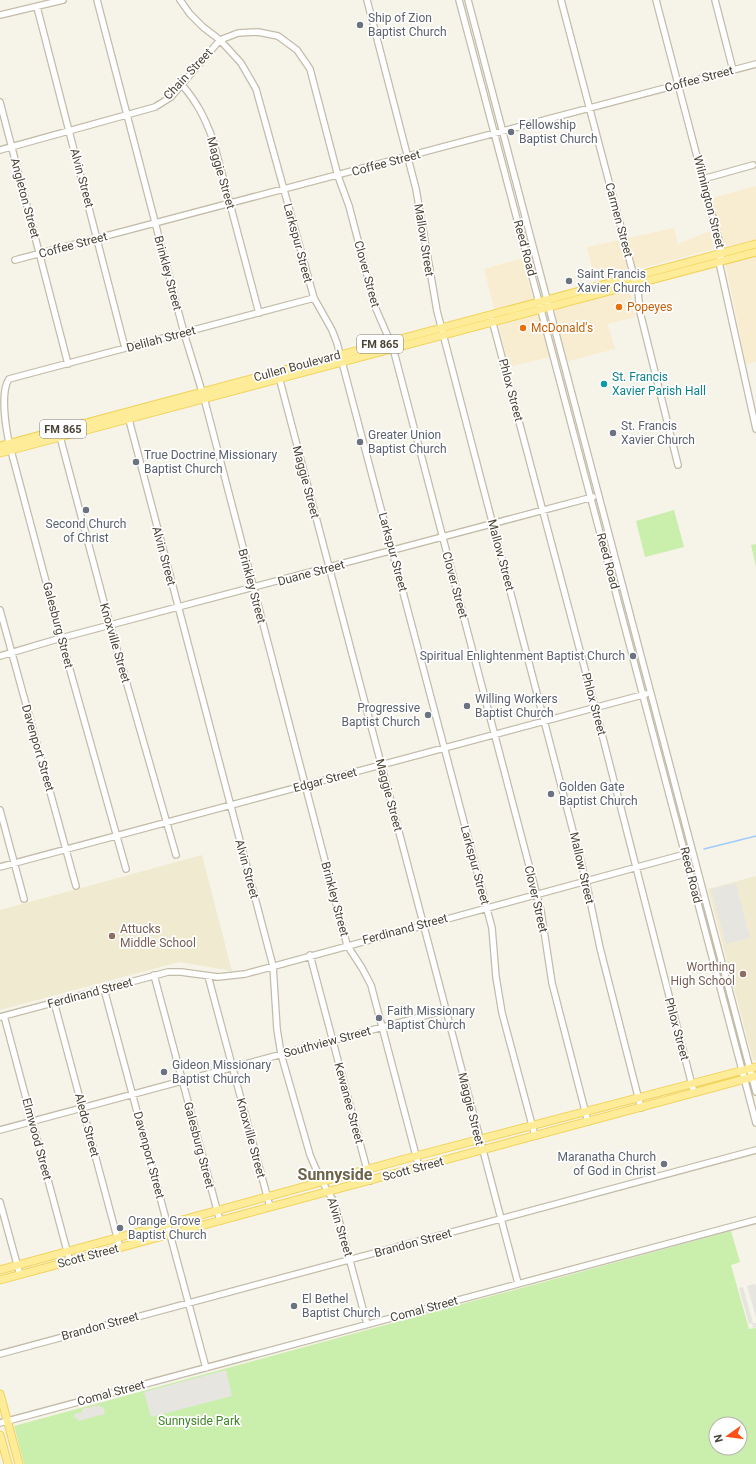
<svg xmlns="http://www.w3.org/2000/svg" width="756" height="1464" font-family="Roboto,sans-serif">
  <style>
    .commercial { fill: #f9edd1 }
    .education { fill: #f0ebd0 }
    .green { fill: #caeeac; fill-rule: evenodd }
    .parking { fill: #e7e5e0 }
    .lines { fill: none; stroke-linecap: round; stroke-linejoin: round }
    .stream { stroke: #9ecbf9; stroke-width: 1.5 }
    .minor-casing { stroke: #c3bca9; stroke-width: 8 }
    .major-casing { stroke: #f1d35a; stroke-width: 9 }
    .minor { stroke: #fff; stroke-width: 5.5 }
    .major { stroke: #ffec98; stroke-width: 7 }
    .worship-dot { fill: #6b7280; stroke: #fff; stroke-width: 1.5 }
    .food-dot { fill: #e8710a; stroke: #fff; stroke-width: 1.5 }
    .culture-dot { fill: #0f9aa8; stroke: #fff; stroke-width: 1.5 }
    .education-dot { fill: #8d6e63; stroke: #fff; stroke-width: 1.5 }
    .labels { text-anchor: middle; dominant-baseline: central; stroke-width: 3.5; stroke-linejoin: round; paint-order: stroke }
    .shield { fill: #fff; stroke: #807c72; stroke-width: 1 }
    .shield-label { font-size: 11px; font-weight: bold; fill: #4a4436 }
    .worship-label { font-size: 12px; fill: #5b616d; stroke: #fff; text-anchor: start }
    .street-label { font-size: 12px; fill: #4a4436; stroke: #fff }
    .food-label { font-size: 12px; fill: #c56008; stroke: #fff; text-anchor: start }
    .culture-label { font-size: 12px; fill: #0d838f; stroke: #fff; text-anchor: start }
    .education-label { font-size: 12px; fill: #785e54; stroke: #fff; text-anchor: start }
    .park-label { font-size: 12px; fill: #3d8421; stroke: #fff }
    .district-label { font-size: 16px; font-weight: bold; fill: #6e644b; stroke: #fff }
  </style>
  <rect width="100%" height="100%" fill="#f6f3e8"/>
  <!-- commercial -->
  <path class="commercial" d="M756,186V362L746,364L712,198Z
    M674,228L678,244L710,231L714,249L627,272L635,317L608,324L615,349L569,361L550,357L509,367L484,269L522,258L537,314L599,298L587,247Z"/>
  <!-- education -->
  <path class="education" d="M202,855L232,971L179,962L0,1010V910Z
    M756,876V1061L753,1060L708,889Z"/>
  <!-- green -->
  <path class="green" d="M674,510L684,547L645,557L636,521Z
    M756,544V567L751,545Z
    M731,1231L740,1262L731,1265L749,1329L756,1328V1464H24L14,1426ZM716,1424H740V1448H716Z"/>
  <!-- parking -->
  <path class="parking" d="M736,883L750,938L726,944L711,889Z
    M755,1284L756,1287V1317L747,1286Z
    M743,1287L753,1323H756V1327L753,1328L752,1323L749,1324L739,1288Z
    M226,1370L232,1396L151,1417L144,1392Z
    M99,1405L100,1407H103L105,1414L78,1421L77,1418H75L74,1414L82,1412V1409Z"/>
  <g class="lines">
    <!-- stream -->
    <path class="stream" d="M704,849L756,836"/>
    <defs>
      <path id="minor" d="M97,0L184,333L204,398L347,945L362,968L371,985L419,1167
        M180,0L190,14L203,27L220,40L241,63L256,89L314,298L332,330L337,343L492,928L496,977L502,1013L535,1136
        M367,0L416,189L437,311L586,881L600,948L641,1108
        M459,0L756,1123
        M468,0L756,1092
        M561,0L638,292L640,312L678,465
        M656,0L722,252L719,262L756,429
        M715,0L733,70
        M37,7L125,348
        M0,15L63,0
        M182,85C197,102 205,118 213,140L259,313
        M0,102L68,364
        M0,150L155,107L171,97L220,40L238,33L258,32L278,36L297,50L310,69L338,176L349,206L376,309L393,348L541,911L552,983L588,1122
        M703,179L753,165
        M15,260L756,64
        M492,320L595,707L694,1093
        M279,377L518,1283
        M128,416L273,966L277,1029L281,1054L310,1155L319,1176L334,1202L367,1324
        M59,433L110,625L176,855
        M0,610L76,886
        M0,656L61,638L593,497
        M0,810L24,899
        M0,867L646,694
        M126,869L61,638L9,443C6,428 0,392 9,379L314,298
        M310,955L370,1181
        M154,975L220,1221
        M208,976L270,1207
        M104,989L206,1368
        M54,1002L120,1248
        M4,1016L70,1262
        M0,1017L168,972H181L218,977L245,974L689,853
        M0,1130L446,1010
        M0,1202L20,1275
        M0,1354L756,1150
        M0,1423L756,1220"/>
      <path id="major" d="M0,446L756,244
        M0,453L756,252
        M0,1270L416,1156L756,1067
        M0,1280L756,1076
        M0,1394L19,1464
        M0,1435L8,1464"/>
    </defs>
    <!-- minor casing -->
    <use href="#minor" class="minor-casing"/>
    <!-- major casing -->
    <use href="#major" class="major-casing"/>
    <!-- minor -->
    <use href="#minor" class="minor"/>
    <!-- major -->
    <use href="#major" class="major"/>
  </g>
  <!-- markers -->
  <g class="worship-dot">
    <circle cx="360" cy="25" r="4"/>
    <circle cx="511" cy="132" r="4"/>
    <circle cx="569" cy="281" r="4"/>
    <circle cx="613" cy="433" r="4"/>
    <circle cx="360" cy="442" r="4"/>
    <circle cx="136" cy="462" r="4"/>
    <circle cx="86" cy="510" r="4"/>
    <circle cx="633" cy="656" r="4"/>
    <circle cx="467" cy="706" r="4"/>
    <circle cx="428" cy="715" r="4"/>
    <circle cx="551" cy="794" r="4"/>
    <circle cx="379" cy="1018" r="4"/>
    <circle cx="164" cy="1072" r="4"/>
    <circle cx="664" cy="1164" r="4"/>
    <circle cx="120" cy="1228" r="4"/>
    <circle cx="294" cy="1306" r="4"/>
  </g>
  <g class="food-dot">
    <circle cx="619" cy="307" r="4"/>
    <circle cx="523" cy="328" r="4"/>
  </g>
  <circle class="culture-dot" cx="604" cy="384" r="4"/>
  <g class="education-dot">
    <circle cx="112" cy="936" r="4"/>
    <circle cx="743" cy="974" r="4"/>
  </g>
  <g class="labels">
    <!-- shield labels -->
    <g class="shield">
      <rect x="357" y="335" width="46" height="18" rx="3"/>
      <rect x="40" y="420" width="46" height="18" rx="3"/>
    </g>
    <g class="shield-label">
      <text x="380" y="344">FM 865</text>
      <text x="63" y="429">FM 865</text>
    </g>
    <!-- worship labels -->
    <g class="worship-label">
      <text x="368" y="18">Ship of Zion<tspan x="368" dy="14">Baptist Church</tspan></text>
      <text x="519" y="125">Fellowship<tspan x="519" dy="14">Baptist Church</tspan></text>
      <text x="577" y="274">Saint Francis<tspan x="577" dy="14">Xavier Church</tspan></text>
      <text x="621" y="426">St. Francis<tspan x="621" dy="14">Xavier Church</tspan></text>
      <text x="368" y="435">Greater Union<tspan x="368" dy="14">Baptist Church</tspan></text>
      <text x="144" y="455">True Doctrine Missionary<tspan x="144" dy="14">Baptist Church</tspan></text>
      <text x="86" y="524" text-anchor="middle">Second Church<tspan x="86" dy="14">of Christ</tspan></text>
      <text x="625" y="656" text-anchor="end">Spiritual Enlightenment Baptist Church</text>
      <text x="475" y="699">Willing Workers<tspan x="475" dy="14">Baptist Church</tspan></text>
      <text x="420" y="708" text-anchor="end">Progressive<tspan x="420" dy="14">Baptist Church</tspan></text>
      <text x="559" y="787">Golden Gate<tspan x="559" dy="14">Baptist Church</tspan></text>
      <text x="387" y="1011">Faith Missionary<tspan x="387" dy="14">Baptist Church</tspan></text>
      <text x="172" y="1065">Gideon Missionary<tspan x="172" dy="14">Baptist Church</tspan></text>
      <text x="656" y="1157" text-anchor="end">Maranatha Church<tspan x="656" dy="14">of God in Christ</tspan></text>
      <text x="128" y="1221">Orange Grove<tspan x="128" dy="14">Baptist Church</tspan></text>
      <text x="302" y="1299">El Bethel<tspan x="302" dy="14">Baptist Church</tspan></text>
    </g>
    <!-- street labels -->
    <g class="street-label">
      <text transform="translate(188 74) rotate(-47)">Chain Street</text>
      <text transform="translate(699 79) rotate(-15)">Coffee Street</text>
      <text transform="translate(386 163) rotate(-15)">Coffee Street</text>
      <text transform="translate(221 173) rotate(74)">Maggie Street</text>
      <text transform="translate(82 178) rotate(75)">Alvin Street</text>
      <text transform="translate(25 198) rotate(75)">Angleton Street</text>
      <text transform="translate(709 202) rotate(76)">Wilmington Street</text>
      <text transform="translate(619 220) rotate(75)">Carmen Street</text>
      <text transform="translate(424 240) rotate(81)">Mallow Street</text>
      <text transform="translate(298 243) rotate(75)">Larkspur Street</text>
      <text transform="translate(73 245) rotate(-15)">Coffee Street</text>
      <text transform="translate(525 248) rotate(75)">Reed Road</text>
      <text transform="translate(168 273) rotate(75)">Brinkley Street</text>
      <text transform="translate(367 274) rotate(75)">Clover Street</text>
      <text transform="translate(161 339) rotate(-15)">Delilah Street</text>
      <text transform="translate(297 366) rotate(-15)">Cullen Boulevard</text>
      <text transform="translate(511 390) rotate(75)">Phlox Street</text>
      <text transform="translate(306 482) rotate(75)">Maggie Street</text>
      <text transform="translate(393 552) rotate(75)">Larkspur Street</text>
      <text transform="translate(501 555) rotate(75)">Mallow Street</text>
      <text transform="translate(164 556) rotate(75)">Alvin Street</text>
      <text transform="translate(608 561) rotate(75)">Reed Road</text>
      <text transform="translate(311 573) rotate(-15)">Duane Street</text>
      <text transform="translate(455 585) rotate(75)">Clover Street</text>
      <text transform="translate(252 586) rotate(75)">Brinkley Street</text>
      <text transform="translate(58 625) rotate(75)">Galesburg Street</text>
      <text transform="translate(115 643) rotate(74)">Knoxville Street</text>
      <text transform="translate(594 704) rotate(75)">Phlox Street</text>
      <text transform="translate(38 748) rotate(74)">Davenport Street</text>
      <text transform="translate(325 780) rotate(-15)">Edgar Street</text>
      <text transform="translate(389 795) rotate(75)">Maggie Street</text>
      <text transform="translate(475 865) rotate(75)">Larkspur Street</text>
      <text transform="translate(582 868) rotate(77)">Mallow Street</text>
      <text transform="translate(247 869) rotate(75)">Alvin Street</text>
      <text transform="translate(691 875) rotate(76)">Reed Road</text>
      <text transform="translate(335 899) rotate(75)">Brinkley Street</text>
      <text transform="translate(536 899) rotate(77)">Clover Street</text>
      <text transform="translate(405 929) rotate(-15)">Ferdinand Street</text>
      <text transform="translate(90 993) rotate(-15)">Ferdinand Street</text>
      <text transform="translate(677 1029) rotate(75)">Phlox Street</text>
      <text transform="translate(327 1042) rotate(-15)">Southview Street</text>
      <text transform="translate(349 1103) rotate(75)">Kewanee Street</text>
      <text transform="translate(471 1109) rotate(76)">Maggie Street</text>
      <text transform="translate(87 1125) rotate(75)">Aledo Street</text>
      <text transform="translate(251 1138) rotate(75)">Knoxville Street</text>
      <text transform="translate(37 1139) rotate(75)">Elmwood Street</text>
      <text transform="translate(199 1145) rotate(75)">Galesburg Street</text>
      <text transform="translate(149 1155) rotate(75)">Davenport Street</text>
      <text transform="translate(413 1169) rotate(-15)">Scott Street</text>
      <text transform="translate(340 1227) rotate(73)">Alvin Street</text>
      <text transform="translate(413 1243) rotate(-15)">Brandon Street</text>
      <text transform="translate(88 1256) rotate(-15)">Scott Street</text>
      <text transform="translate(424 1309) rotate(-15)">Comal Street</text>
      <text transform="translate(100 1326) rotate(-15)">Brandon Street</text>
      <text transform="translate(111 1393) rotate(-15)">Comal Street</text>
    </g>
    <!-- food labels -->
    <g class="food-label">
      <text x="627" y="307">Popeyes</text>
      <text x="531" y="328">McDonald's</text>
    </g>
    <!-- culture labels -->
    <g class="culture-label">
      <text x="612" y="377">St. Francis<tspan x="612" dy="14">Xavier Parish Hall</tspan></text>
    </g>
    <!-- education labels -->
    <g class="education-label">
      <text x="120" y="929">Attucks<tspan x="120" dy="14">Middle School</tspan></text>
      <text x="735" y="967" text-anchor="end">Worthing<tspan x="735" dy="14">High School</tspan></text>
    </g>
    <!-- park labels -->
    <g class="park-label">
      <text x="199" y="1421">Sunnyside Park</text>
    </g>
    <!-- district labels -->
    <g class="district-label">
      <text x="335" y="1174">Sunnyside</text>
    </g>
  </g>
  <!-- north arrow -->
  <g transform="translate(728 1436) rotate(256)"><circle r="19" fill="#ffffff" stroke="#b7b4af"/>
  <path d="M0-3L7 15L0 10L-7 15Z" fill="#ff5016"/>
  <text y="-6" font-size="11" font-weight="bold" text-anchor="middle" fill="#4a4436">N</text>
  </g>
</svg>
